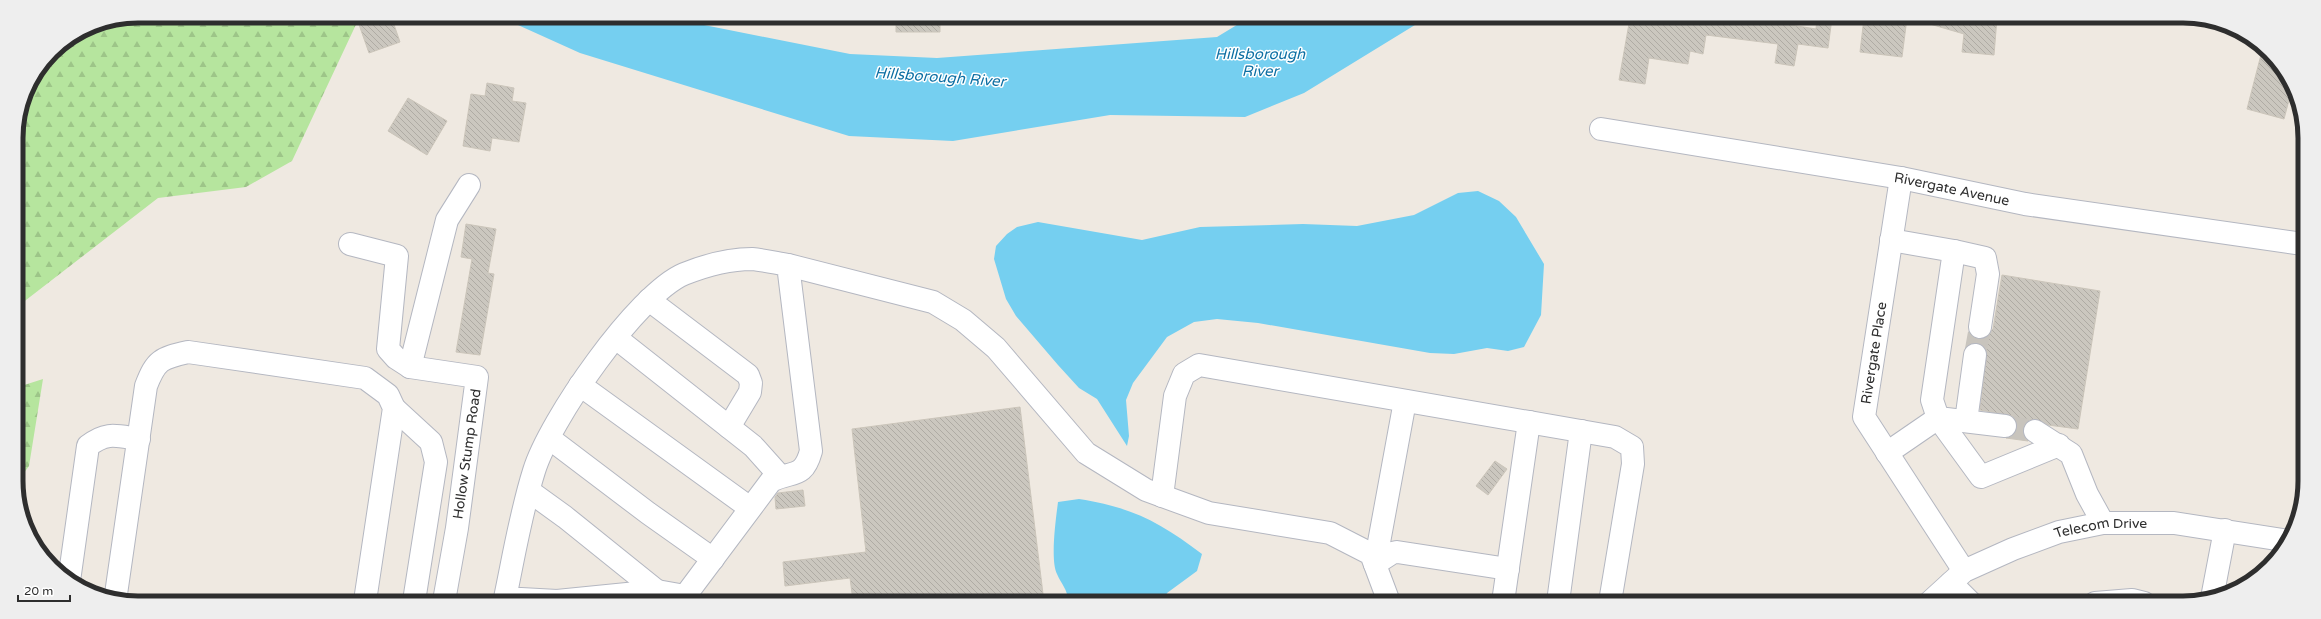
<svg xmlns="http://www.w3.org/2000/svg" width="2321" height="619" font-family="'Varela Round',sans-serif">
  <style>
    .forest { fill: url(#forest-firs) }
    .water { fill: #75cff0 }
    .building { fill: url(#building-back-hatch); stroke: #cbc5ba }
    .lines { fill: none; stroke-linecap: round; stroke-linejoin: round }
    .minor-tunnel { stroke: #c8c4bd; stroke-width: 22; stroke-dasharray: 22 11; stroke-linecap: butt }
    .minor-casing { stroke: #b4b7c1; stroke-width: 24 }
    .minor { stroke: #fff; stroke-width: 22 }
    .labels { text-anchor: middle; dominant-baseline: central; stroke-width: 3; stroke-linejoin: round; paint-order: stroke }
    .street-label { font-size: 14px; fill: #2e2e2e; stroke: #fff }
    .water-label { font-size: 15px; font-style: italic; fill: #0d6fa3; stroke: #fff }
    .rim { fill: none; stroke: #2e2e2e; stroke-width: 5 }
  </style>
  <defs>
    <pattern id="forest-firs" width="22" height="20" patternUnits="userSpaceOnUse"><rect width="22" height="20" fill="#b6e59e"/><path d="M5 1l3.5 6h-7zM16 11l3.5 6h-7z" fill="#9dc588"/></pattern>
    <pattern id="building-back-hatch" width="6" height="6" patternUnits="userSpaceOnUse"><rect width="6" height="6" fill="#cbc7bf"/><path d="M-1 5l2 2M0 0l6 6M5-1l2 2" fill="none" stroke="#afaba4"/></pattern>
  </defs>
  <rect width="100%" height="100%" fill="#efe9e1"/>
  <!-- forest -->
  <path class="forest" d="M138,16H360L292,161L246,187L158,198L17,307L16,130L25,91L52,51L91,25Z
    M43,379L29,466L18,481V387Z"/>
  <!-- water -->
  <path class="water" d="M480,16L677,17L694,23L850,54L937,58L1217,37L1250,17H1428L1304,93L1245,117L1110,115L953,141L849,136L580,53L507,20Z
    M1478,191L1499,201L1516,217L1544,264L1541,315L1524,347L1508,351L1487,348L1454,354L1430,353L1258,323L1217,319L1194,322L1167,337L1133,383L1126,400L1129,436L1127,446L1097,399L1079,388L1058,365L1016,316L1006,299L994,259L996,246L1007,234L1017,227L1038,222L1142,240L1200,227L1303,224L1357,226L1414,215L1458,193Z
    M1079,499C1131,507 1160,522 1202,554L1197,571L1167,593L1164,602H1068C1068,589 1061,584 1057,574C1050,560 1056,518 1058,502Z"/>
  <!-- building -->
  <path class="building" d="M356,16H391L400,42L369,53Z
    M896,17H940V32H896Z
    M1630,18H1760V20L1816,29L1817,18H1832L1828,48L1798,44L1794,66L1775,63L1778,44L1706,35L1703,54L1690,51L1688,64L1649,58L1645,84L1619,80Z
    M1864,18H1907L1902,57L1860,52Z
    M1924,18H1997L1994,55L1962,52L1964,34L1923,22Z
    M2263,47L2270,52L2293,85L2284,119L2247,109Z
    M487,83L514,88L512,101L526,103L519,142L492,138L490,151L463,146L471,94L485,96Z
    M408,98L447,121L427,155L388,131Z
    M466,224L496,229L488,273L494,274L480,355L456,352L472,259L461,257Z
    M2002,275L2100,291L2078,429L2048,425L2035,419L2029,420L2023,430L2024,436L2028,441L2006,438L2015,434L2017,428V421L2013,416L1980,410L1987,351L1983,345L1977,343L1968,345L1970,334L1978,339H1984L1993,329Z
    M1020,407L1044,602L853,601L850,578L785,586L783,562L866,552L852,429Z
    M1495,461L1507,469L1488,495L1476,486Z
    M803,490L805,506L776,509L775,497L778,493Z"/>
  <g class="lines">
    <!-- minor-tunnel -->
    <path class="minor-tunnel" d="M1975,355L1980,327
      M2005,426L2035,431"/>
    <defs>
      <g id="minor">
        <path id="s1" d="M1601,129L1901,178L2025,204L2303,244"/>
        <path d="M1901,178L1864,417L1964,571"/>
        <path d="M1891,240L1954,251L1932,400L1938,418L1981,477L2059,445"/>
        <path d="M350,244L397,256L388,349L396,358L410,367L477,377L457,528L444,601"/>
        <path d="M1954,251L1985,258L1988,274L1980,327"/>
        <path d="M788,265L933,302L963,320L996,348L1086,453L1146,490L1209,513L1330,533L1371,554L1389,602"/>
        <path d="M649,300L748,375L751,383L750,392L729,427"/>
        <path d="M616,338L753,446L780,476"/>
        <path d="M410,367L447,220L469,185"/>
        <path d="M580,385L750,508"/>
        <path d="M394,408L431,442L436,462L414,601"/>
        <path d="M1966,421L1975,355"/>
        <path d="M2035,431L2071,454L2087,494L2103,523"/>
        <path d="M549,438L648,513L713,559"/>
        <path d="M1887,453L1938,418L2005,426"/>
        <path d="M529,491L565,517L657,591"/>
        <path d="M1162,496L1175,396L1184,374L1199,365L1615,437L1632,447L1633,464L1610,602"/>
        <path d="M1375,564L1405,401"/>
        <path d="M1375,564L1392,553L1397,552L1508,569"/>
        <path d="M69,581L88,446C107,431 117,436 139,439"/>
        <path d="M1951,583L1971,603"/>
        <path d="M2212,598L2225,530"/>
        <path d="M115,601L146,386C156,360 161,358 188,352L365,378L388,395L394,408L365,601"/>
        <path d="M505,601V598C514,555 521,512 534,471C549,421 637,294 684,274C704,266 730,259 752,259C764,260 776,263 788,265L811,451C803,480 792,470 771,481L685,596L657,591L557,601L505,598"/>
        <path d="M1503,602L1529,422"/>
        <path d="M1558,602L1581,431"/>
        <path id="s2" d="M1930,602L1964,571L2013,549L2059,532L2103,523H2174L2289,541"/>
        <path d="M2095,603L2132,600L2144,603"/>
      </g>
    </defs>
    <!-- minor casing -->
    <use href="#minor" class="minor-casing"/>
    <!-- minor -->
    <use href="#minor" class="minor"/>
  </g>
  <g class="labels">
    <!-- street labels -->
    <g class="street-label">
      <text stroke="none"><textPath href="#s1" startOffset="356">Rivergate Avenue</textPath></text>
      <text transform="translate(1874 353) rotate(-81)">Rivergate Place</text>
      <text transform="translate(467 454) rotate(-82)">Hollow Stump Road</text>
      <text stroke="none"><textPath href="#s2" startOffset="191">Telecom Drive</textPath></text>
    </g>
    <!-- water labels -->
    <g class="water-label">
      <text x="1260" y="54">Hillsborough<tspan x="1260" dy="17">River</tspan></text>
      <text transform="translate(940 77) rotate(4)">Hillsborough River</text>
    </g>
  </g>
  <!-- crop -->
  <path d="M0 0H2321V619H0ZM138 23H2183A115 115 0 0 1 2298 138V481A115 115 0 0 1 2183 596H138A115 115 0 0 1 23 481V138A115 115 0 0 1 138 23Z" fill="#eee" fill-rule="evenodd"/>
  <path class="rim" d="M138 23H2183A115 115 0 0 1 2298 138V481A115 115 0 0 1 2183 596H138A115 115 0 0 1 23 481V138A115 115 0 0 1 138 23Z"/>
  <!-- scale -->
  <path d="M18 595v6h52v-6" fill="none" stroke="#2e2e2e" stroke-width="2"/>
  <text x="24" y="595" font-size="12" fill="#2e2e2e" stroke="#ffffff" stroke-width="3" paint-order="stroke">20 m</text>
</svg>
